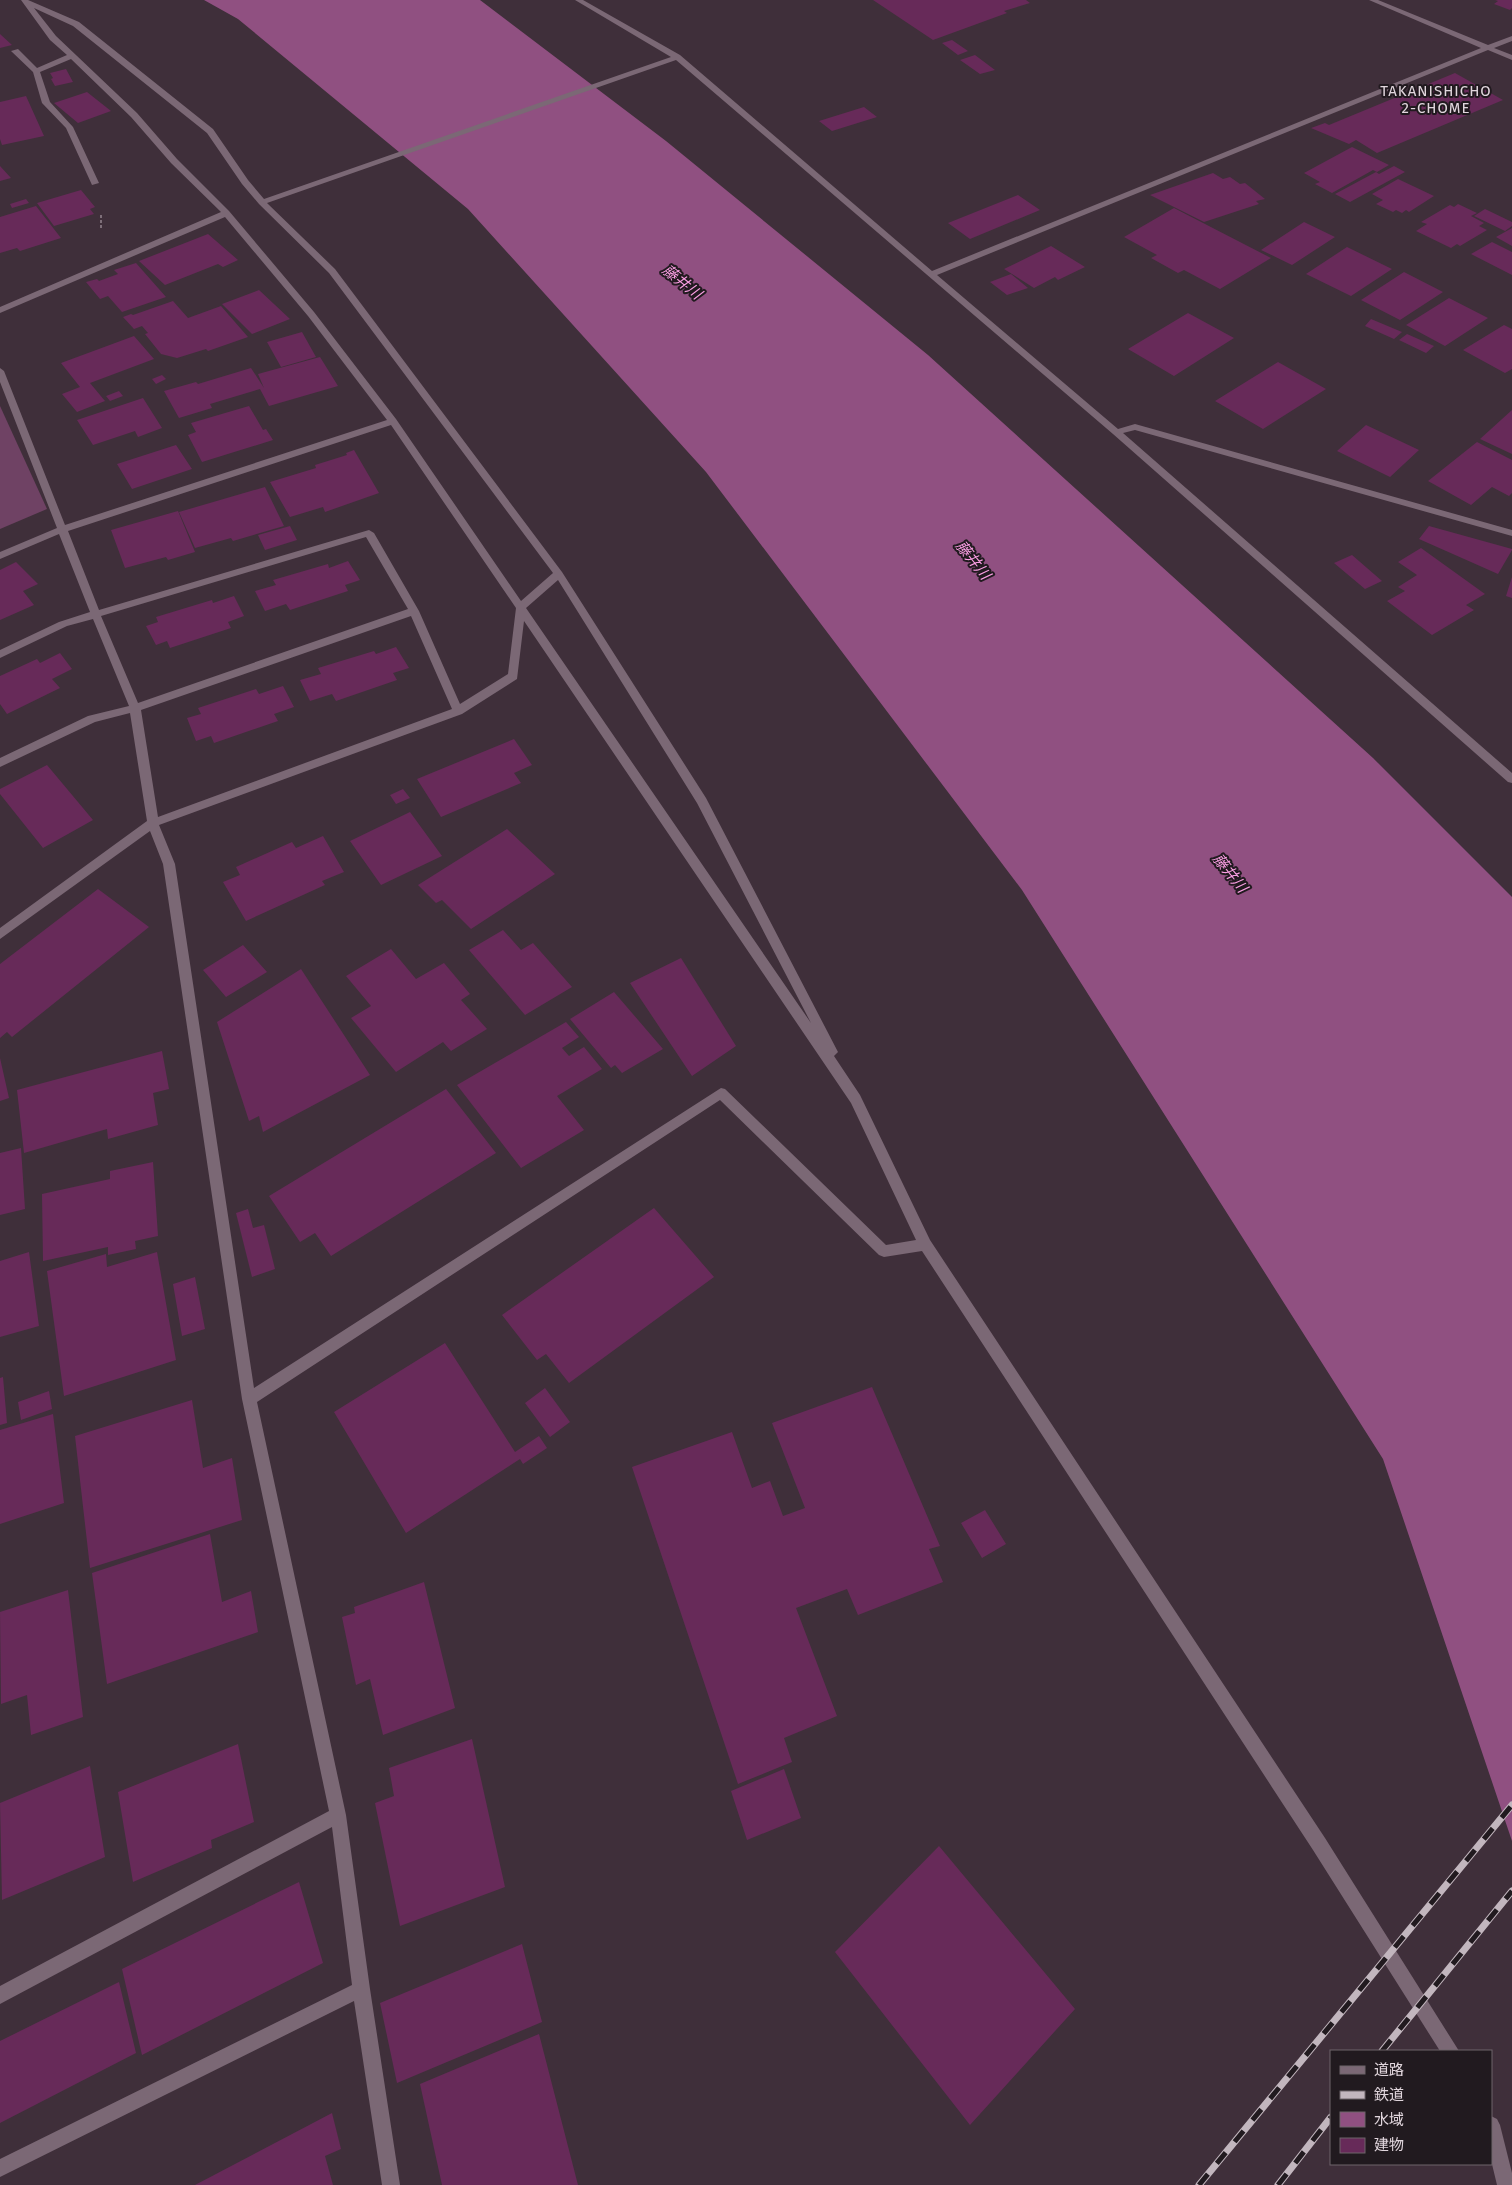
<svg xmlns="http://www.w3.org/2000/svg" width="1512" height="2185" font-family="'Fira Sans','Noto Sans JP',sans-serif">
  <style>
    .green { fill: #6f4264 }
    .water { fill: #905081 }
    .building { fill: #672a59 }
    .lines { fill: none; stroke-linecap: round; stroke-linejoin: round }
    .path { stroke: #7e6f79; stroke-width: 2; stroke-dasharray: 3 2; stroke-linecap: butt }
    .minor { fill: #7b6875; fill-rule: evenodd }
    .rail-casing { stroke: #c2b6be; stroke-width: 7 }
    .rail { stroke: #211a1f; stroke-width: 5; stroke-dasharray: 14; stroke-linecap: butt }
    .labels { text-anchor: middle; dominant-baseline: central; stroke-width: 4; stroke-linejoin: round; paint-order: stroke }
    .far-neighbourhood-label { font-size: 15px; letter-spacing: 1px; fill: #e1d6dd; stroke: #211a1f }
    .far-water-label { font-size: 15px; font-style: italic; fill: #fa9ee3; stroke: #211a1f }
  </style>
  <rect width="100%" height="100%" fill="#3f2f3a"/>
  <!-- green -->
  <path class="green" d="M0,406L47,509L0,529Z"/>
  <!-- water -->
  <path class="water" d="M204,0H480L666,141L928,355L1373,758L1512,897V1841L1383,1459L1022,890L706,472L468,209L238,19Z"/>
  <!-- building -->
  <path class="building" d="M873,0H1026L1030,3L1004,11L1007,13L933,40Z
    M1495,0H1512V8L1510,10L1494,4L1498,1Z
    M0,34L12,45L0,48Z
    M952,40L968,51L958,55L942,43Z
    M975,55L995,70L980,74L960,60Z
    M66,69L73,82L55,86L51,79L53,78L50,73Z
    M1455,73L1503,100L1377,153L1356,140L1349,144L1311,128L1325,123L1329,125Z
    M87,92L111,111L78,123L54,103Z
    M26,96L44,136L2,145L0,139V102Z
    M864,107L877,117L832,131L819,121Z
    M1352,147L1389,165L1377,172L1373,170L1332,193L1315,184L1320,182L1304,173Z
    M0,166L11,178L0,181Z
    M1394,166L1405,172L1350,202L1335,194L1376,172L1379,174Z
    M1213,173L1223,179L1230,177L1240,184L1245,183L1265,199L1256,201L1259,204L1204,222L1150,195Z
    M1398,179L1434,196L1409,212L1406,210L1402,213L1396,210L1393,212L1376,204L1383,200L1372,194Z
    M81,190L95,207L90,209L94,214L54,226L37,203Z
    M1018,195L1040,210L970,239L948,223Z
    M26,199L29,203L12,208L10,204Z
    M1458,204L1477,213L1471,216L1484,223L1479,226L1487,230L1460,246L1457,244L1451,248L1416,231L1427,224L1421,222L1450,205L1454,207Z
    M36,206L61,238L20,251L17,248L0,253V217Z
    M1174,208L1271,258L1220,289L1184,270L1178,273L1151,258L1157,255L1124,237Z
    M1485,209L1512,222V226L1505,231L1474,216Z
    M1304,222L1335,237L1292,265L1261,250Z
    M1512,228V246L1496,237Z
    M208,234L238,260L223,267L218,264L165,285L139,261Z
    M1492,242L1512,252V275L1471,254Z
    M1051,246L1085,267L1058,280L1055,277L1034,288L1004,269Z
    M1347,247L1392,269L1351,296L1306,274Z
    M136,263L166,297L122,312L108,296L100,299L86,282L97,279L99,281L118,274L114,270Z
    M1404,272L1443,292L1400,320L1361,300Z
    M1011,274L1028,288L1007,295L990,282Z
    M259,290L290,319L252,334L222,304Z
    M1449,298L1488,318L1445,346L1406,325Z
    M173,301L188,318L221,306L248,337L208,351L206,349L177,358L161,354L145,334L148,333L142,326L134,329L123,317L131,314L133,315Z
    M1188,313L1234,338L1174,376L1128,349Z
    M1371,319L1402,332L1394,339L1365,326Z
    M1504,325L1512,329V369L1505,373L1463,350Z
    M302,332L316,357L281,367L267,342Z
    M1407,334L1434,346L1426,353L1399,340Z
    M134,336L154,359L90,383L105,401L77,412L62,394L80,387L61,363Z
    M320,357L338,386L269,406L260,389L210,404L212,408L179,418L164,391L196,382L198,384L251,368L264,388L258,374Z
    M1278,362L1326,389L1263,429L1215,401Z
    M162,375L166,379L156,384L152,379Z
    M119,391L123,396L110,401L106,396Z
    M143,398L162,428L138,437L135,431L93,445L77,420Z
    M249,406L263,430L266,429L273,440L202,462L188,435L196,432L191,423Z
    M1512,410V454L1480,439Z
    M1366,425L1419,450L1390,477L1337,451Z
    M1477,442L1512,460V493L1509,496L1492,487L1471,505L1428,481Z
    M176,445L192,469L132,489L117,464Z
    M354,450L379,493L325,512L323,507L290,517L270,482L316,468L315,465L347,455L346,453Z
    M265,487L284,526L233,541L231,538L195,548L179,512Z
    M178,511L195,552L168,560L166,557L125,568L111,530Z
    M290,526L297,540L265,550L258,535Z
    M1429,526L1512,549V550L1498,574L1419,539Z
    M1421,548L1485,594L1466,605L1474,610L1432,635L1387,601L1405,591L1398,587L1417,575L1398,562Z
    M1352,555L1382,581L1365,589L1334,563Z
    M348,561L360,580L345,585L348,591L290,610L286,604L265,611L255,591L276,585L273,580L328,564L329,568Z
    M16,562L38,584L23,591L34,605L0,620V570Z
    M1512,577V598L1506,596Z
    M234,596L244,616L228,622L231,628L170,648L167,641L156,645L146,626L158,622L156,617L212,600L213,603Z
    M396,647L409,668L393,673L397,680L336,701L332,694L310,701L300,680L321,674L318,668L374,651L376,654Z
    M60,653L72,669L52,679L60,688L7,714L0,704V676L37,659L40,663Z
    M283,686L294,707L274,714L278,721L214,743L211,736L196,741L187,718L201,714L198,708L256,689L259,694Z
    M514,739L532,765L514,773L521,783L441,817L417,779Z
    M47,765L93,820L43,848L0,794V789Z
    M403,789L410,798L396,804L390,795Z
    M410,812L442,856L381,885L350,841Z
    M507,829L555,874L471,929L442,900L436,903L418,885Z
    M323,836L344,872L322,881L325,885L246,921L223,882L240,875L236,867L292,842L296,848Z
    M98,889L149,927L12,1037L7,1032L0,1038V964Z
    M503,930L521,950L533,943L572,987L525,1015L469,950Z
    M243,945L267,972L226,997L203,970Z
    M391,949L416,979L444,963L470,994L461,1000L487,1029L451,1051L443,1042L396,1072L351,1018L371,1006L346,976Z
    M681,958L736,1046L692,1076L630,983Z
    M301,969L370,1075L263,1132L259,1116L249,1121L217,1022Z
    M614,992L663,1049L622,1073L615,1065L611,1068L570,1019Z
    M566,1022L579,1037L562,1048L569,1056L584,1047L602,1069L557,1096L584,1130L521,1168L457,1085Z
    M162,1051L169,1089L153,1093L158,1125L108,1139L107,1129L24,1153L17,1090Z
    M0,1058L9,1098L0,1101Z
    M446,1089L496,1153L331,1256L315,1233L300,1242L269,1196Z
    M21,1148L25,1209L0,1215V1153Z
    M153,1162L158,1236L135,1241L136,1249L108,1255V1247L43,1261L42,1194L110,1179V1171Z
    M654,1208L714,1277L569,1383L546,1354L537,1360L502,1315Z
    M248,1209L253,1228L264,1225L275,1269L252,1277L236,1213Z
    M29,1252L39,1326L0,1337V1261Z
    M157,1252L176,1360L64,1396L47,1271L106,1254L107,1267Z
    M195,1277L205,1329L182,1336L173,1284Z
    M445,1343L515,1452L539,1436L547,1448L523,1464L520,1459L406,1533L334,1412Z
    M3,1377L7,1423L0,1425V1378Z
    M872,1387L940,1546L929,1549L943,1582L858,1615L847,1589L796,1608L837,1716L784,1738L792,1762L738,1784L632,1467L732,1432L752,1488L770,1481L783,1516L805,1508L772,1423Z
    M545,1388L570,1422L550,1437L525,1403Z
    M49,1391L52,1409L21,1420L18,1402Z
    M192,1400L203,1468L232,1458L242,1520L90,1568L75,1436Z
    M53,1414L64,1503L0,1524V1430Z
    M985,1510L1006,1544L982,1558L961,1523Z
    M210,1534L222,1602L251,1591L258,1632L107,1684L92,1573Z
    M424,1582L455,1708L383,1735L370,1679L356,1685L342,1617L355,1613L354,1607Z
    M68,1590L83,1717L31,1735L27,1695L1,1704L0,1612Z
    M472,1739L505,1887L400,1926L375,1803L394,1796L389,1768Z
    M238,1744L254,1822L211,1840L212,1848L133,1882L118,1792Z
    M90,1766L105,1857L2,1900L0,1803Z
    M784,1769L801,1818L747,1840L731,1791Z
    M939,1846L1075,2009L970,2125L835,1952Z
    M299,1882L323,1963L142,2055L122,1969Z
    M522,1944L542,2022L397,2083L380,2003Z
    M119,1982L136,2053L0,2123V2041Z
    M539,2034L578,2185H442L420,2084Z
    M332,2113L341,2149L325,2156L333,2185H195Z"/>
  <g class="lines">
    <!-- path -->
    <path class="path" d="M101,215V229"/>
    <!-- minor -->
    <path class="minor" d="M21,0H28L79,22L213,129L248,180L264,199L671,57L575,0H583L680,55L932,271L1481,48L1369,0H1378L1488,45L1512,36V41L1494,48L1512,55V60L1488,50L937,275L1118,429L1135,424L1512,530V536L1135,430L1123,433L1512,773V783L1508,782L1113,434L676,60L267,203L335,269L562,572L706,798L838,1052L834,1056L860,1095L930,1240L1325,1838L1459,2051H1440L1313,1850L922,1251L884,1257L879,1255L720,1100L257,1402L346,1815L370,1989L400,2185H382L354,2001L0,2177V2159L352,1985L332,1827L0,2004V1986L329,1811L242,1399L163,864L150,831L0,939V928L147,821L130,713L95,722L0,767V758L88,716L129,706L93,619L67,626L0,658V650L59,622L90,612L59,534L0,559V552L57,528L0,382V368L4,371L65,525L387,420L308,316L225,217L0,313V307L221,212L171,163L131,117L71,59L40,72L50,102L73,127L99,183L92,185L66,128L42,103L33,72L11,51L18,49L37,68L67,55L50,40ZM34,8L73,26L207,133L242,184L259,204L329,273L553,573L521,601L396,419L314,312L229,211L177,159L137,113L56,36ZM391,425L516,608L508,674L460,704L419,611L374,533L369,530L99,610L68,531ZM366,537L408,609L138,703L101,616ZM558,580L697,803L811,1023L526,608ZM411,616L452,709L158,817L141,710ZM524,621L851,1103L916,1240L886,1245L725,1089L721,1088L254,1388L175,864L159,825L462,714L517,679Z
      M1491,2116L1497,2119L1500,2125L1512,2173V2185H1497L1491,2160Z"/>
    <defs>
      <path id="rail" d="M1382,2051L1512,1891
        M1199,2185L1512,1805
        M1278,2185L1331,2117"/>
    </defs>
    <!-- rail casing -->
    <use href="#rail" class="rail-casing"/>
    <!-- rail -->
    <use href="#rail" class="rail"/>
  </g>
  <g class="labels">
    <!-- far-neighbourhood labels -->
    <g class="far-neighbourhood-label">
      <text x="1436" y="91">TAKANISHICHO<tspan x="1436" dy="17">2-CHOME</tspan></text>
    </g>
    <!-- far-water labels -->
    <g class="far-water-label">
      <text transform="translate(682 282) rotate(39)">藤井川</text>
      <text transform="translate(973 560) rotate(51)">藤井川</text>
      <text transform="translate(1230 873) rotate(51)">藤井川</text>
    </g>
  </g>
  <!-- legend -->
  <rect x="1330" y="2050" width="162" height="115" fill="#211a1f" stroke="#6e656b"/>
  <rect x="1340" y="2066" width="25" height="8" fill="#7b6875" stroke="#6e656b"/>
  <text x="1374" y="2075" font-size="15" fill="#e1d6dd">道路</text>
  <rect x="1340" y="2091" width="25" height="8" fill="#c2b6be" stroke="#6e656b"/>
  <text x="1374" y="2100" font-size="15" fill="#e1d6dd">鉄道</text>
  <rect x="1340" y="2112" width="25" height="15" fill="#905081" stroke="#6e656b"/>
  <text x="1374" y="2125" font-size="15" fill="#e1d6dd">水域</text>
  <rect x="1340" y="2138" width="25" height="15" fill="#672a59" stroke="#6e656b"/>
  <text x="1374" y="2150" font-size="15" fill="#e1d6dd">建物</text>
</svg>
